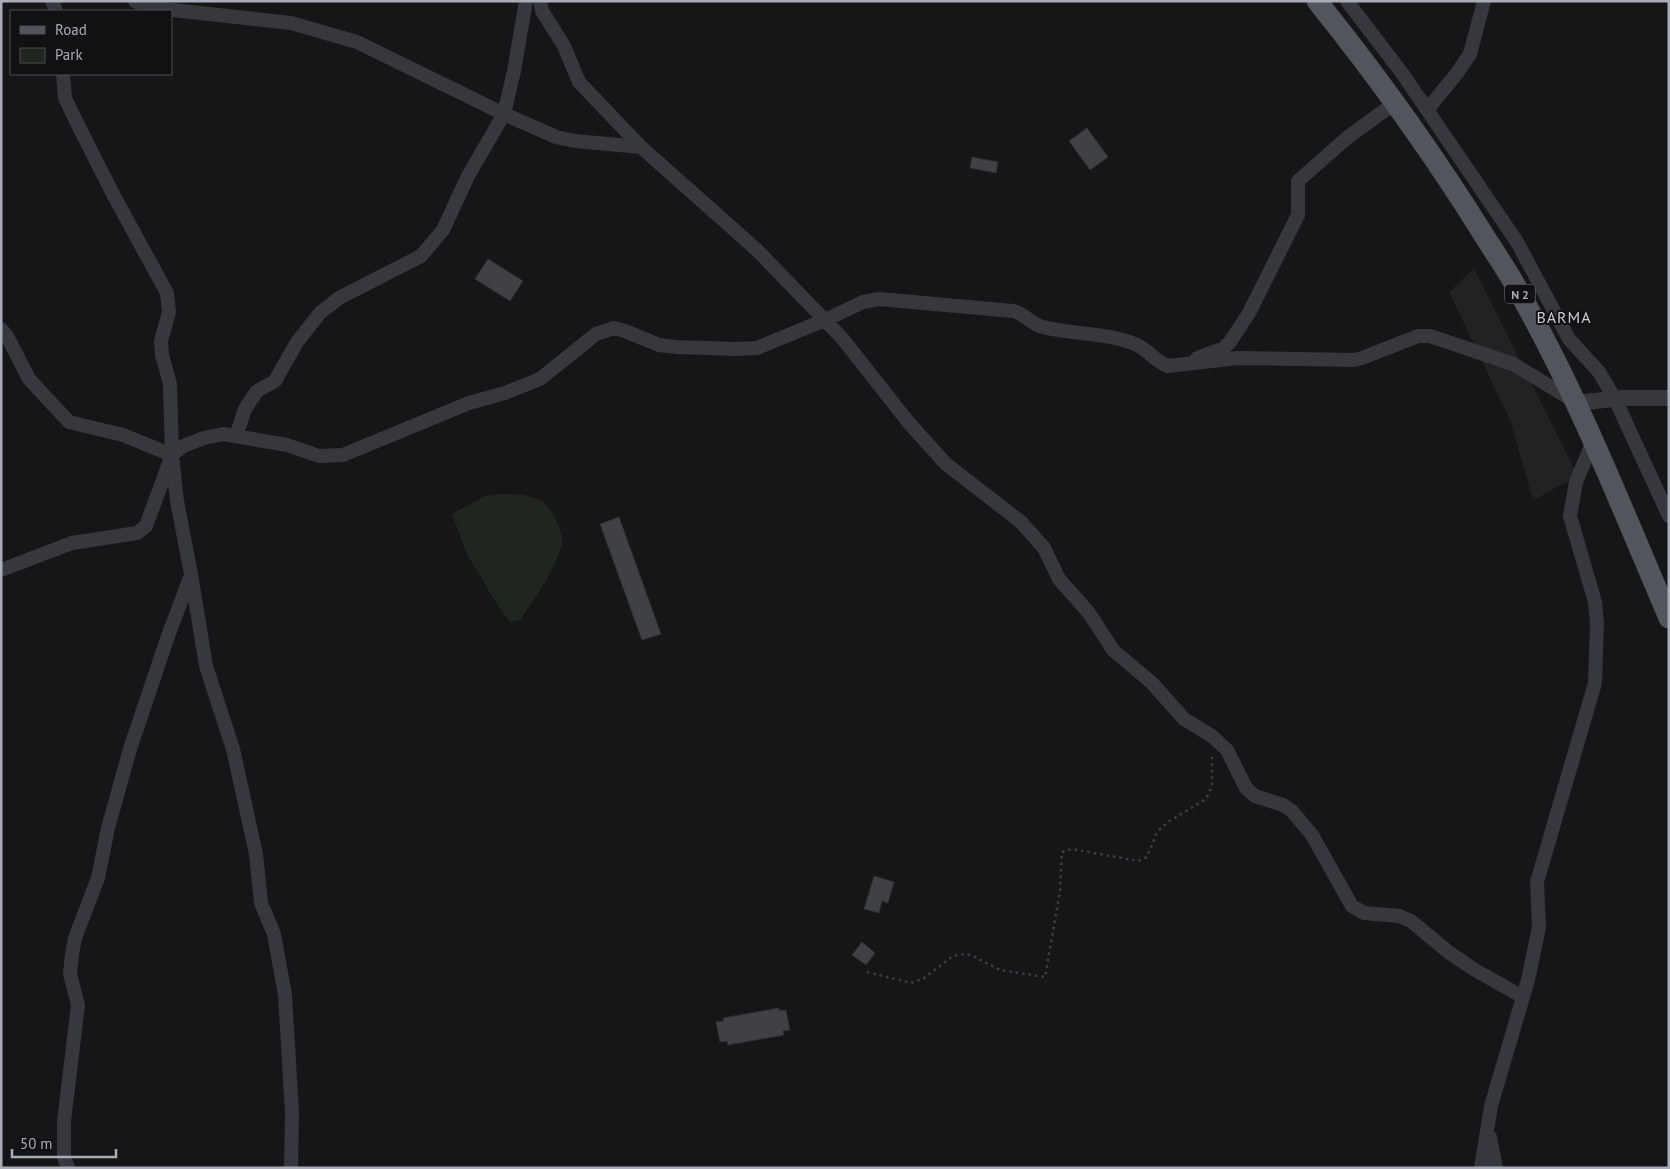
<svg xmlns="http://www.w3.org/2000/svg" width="1670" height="1169" font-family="'PT Sans',sans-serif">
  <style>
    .built { fill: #222225 }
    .green { fill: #1e261f }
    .building { fill: #404145; stroke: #303034 }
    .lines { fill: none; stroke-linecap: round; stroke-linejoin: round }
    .path { stroke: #3d3f44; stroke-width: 2.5; stroke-dasharray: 2.5 4; stroke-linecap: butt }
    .minor { stroke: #37383d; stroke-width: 14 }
    .tertiary { stroke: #37383d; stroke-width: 16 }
    .primary { stroke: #53555c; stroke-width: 21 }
    .labels { text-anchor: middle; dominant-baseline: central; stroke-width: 4; stroke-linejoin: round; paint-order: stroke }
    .shield { fill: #111113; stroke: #7b7e86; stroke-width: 1 }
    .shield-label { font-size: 12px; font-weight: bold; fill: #a8adb8 }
    .quarter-label { font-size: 16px; letter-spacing: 1px; fill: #c9ccd4; stroke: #111113 }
  </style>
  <rect width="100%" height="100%" fill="#161618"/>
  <!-- built -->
  <path class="built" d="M1474,268L1578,476L1533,500L1510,420L1449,292Z"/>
  <!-- green -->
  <path class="green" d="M497,494C520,494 543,493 554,516C558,524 563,533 562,542C558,566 534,600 520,620L510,622L498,606L467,554L452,514L485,496Z"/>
  <!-- building -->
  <path class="building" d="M1087,128L1108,157L1090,170L1069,141Z
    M972,157L998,162L996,173L970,168Z
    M488,259L523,281L510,301L475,279Z
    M619,517L661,634L642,640L600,524Z
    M874,876L894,882L888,903L882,901L879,913L864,909Z
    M862,942L875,953L866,965L852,955Z
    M779,1008V1011L786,1010L790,1030L783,1031L784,1035L728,1045L727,1041L720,1042L716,1022L724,1021L723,1018Z"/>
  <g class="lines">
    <!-- path -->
    <path class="path" d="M867,972L911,983L924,978L953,956L965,954L971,955L1000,970L1045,977L1060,891L1062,852L1072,849L1138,861L1147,857L1157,832L1168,822L1206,799L1212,786V754"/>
    <!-- minor -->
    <path class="minor" d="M52,1L56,11
      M135,1L145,7L291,23L357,42L504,114L556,137L575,141L641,147
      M540,1L542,11L564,46L579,82L641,147L757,250L842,338L909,423L946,464L1021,522L1044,548L1059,579L1089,613L1113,650L1152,683L1184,719L1212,736L1227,750L1246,788L1255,796L1283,805L1292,811L1312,835L1352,906L1364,913L1399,916L1411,921L1447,951L1475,970L1523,997
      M1347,1L1402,73L1517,242L1569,339L1599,372L1615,399L1669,516
      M63,74L65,98L78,125L114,196L167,293L169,312L161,341L162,355L170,384L172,455L177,501L191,574L206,666L233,749L256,854L261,903L274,934L285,995L292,1112L291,1168
      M1427,110L1457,73L1470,54L1484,1
      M1,329L7,336L29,379L69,422L123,435L172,455
      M1197,358L1224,348L1230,342L1249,313L1298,215V181L1348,137L1395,103
      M236,436L245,409L257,391L275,381L297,342L320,313L339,298L421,256L443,230L468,176L504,114L514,71L526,1
      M1,570L72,543L137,533L146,526L172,455L183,446L204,438L223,434L287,445L319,456L343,455L469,403L505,393L540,379L596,334L614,328L625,331L659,345L676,347L736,349L757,348L825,320L863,302L879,299L1013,311C1025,314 1031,324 1043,327C1074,335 1107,332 1137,345C1149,350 1155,362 1168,366L1238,358L1354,360L1362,358L1418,336H1430L1513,364L1574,401
      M1490,1137L1496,1168
      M68,1168L64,1156V1121L78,1005L70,974L72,954L75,938L98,878L108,828L130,749L168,636L191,575
      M1481,1168L1491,1106L1528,980L1539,927L1537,882L1595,683L1597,624L1595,602L1570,516L1576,482L1593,441"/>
    <!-- tertiary -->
    <path class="tertiary" d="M1577,403L1622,398H1669"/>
    <!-- primary -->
    <path class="primary" d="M1317,1C1378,77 1434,155 1485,237C1497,256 1509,273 1519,292C1578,396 1622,508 1669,618"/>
  </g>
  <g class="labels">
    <!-- shield labels -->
    <rect class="shield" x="1505" y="284.5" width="30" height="19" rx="4"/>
    <g class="shield-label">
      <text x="1520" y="294">N 2</text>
    </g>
    <!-- quarter labels -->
    <g class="quarter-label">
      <text x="1564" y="317">BARMA</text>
    </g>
  </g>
  <!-- border -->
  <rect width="1670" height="1169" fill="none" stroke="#a8adb8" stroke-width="5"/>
  <!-- legend -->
  <rect x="10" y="10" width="162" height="65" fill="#111113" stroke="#4d4f55"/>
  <rect x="20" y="26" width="25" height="8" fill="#53555c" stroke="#4d4f55"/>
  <text x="55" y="35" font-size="15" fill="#a8adb8">Road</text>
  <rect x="20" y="48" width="25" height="15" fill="#1e261f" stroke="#4d4f55"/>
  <text x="55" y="60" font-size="15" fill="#a8adb8">Park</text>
  <!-- scale -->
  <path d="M12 1149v8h104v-8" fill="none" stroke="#a8adb8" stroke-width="2.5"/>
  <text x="20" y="1149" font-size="15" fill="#a8adb8" stroke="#111113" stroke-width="4" paint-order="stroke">50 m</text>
</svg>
